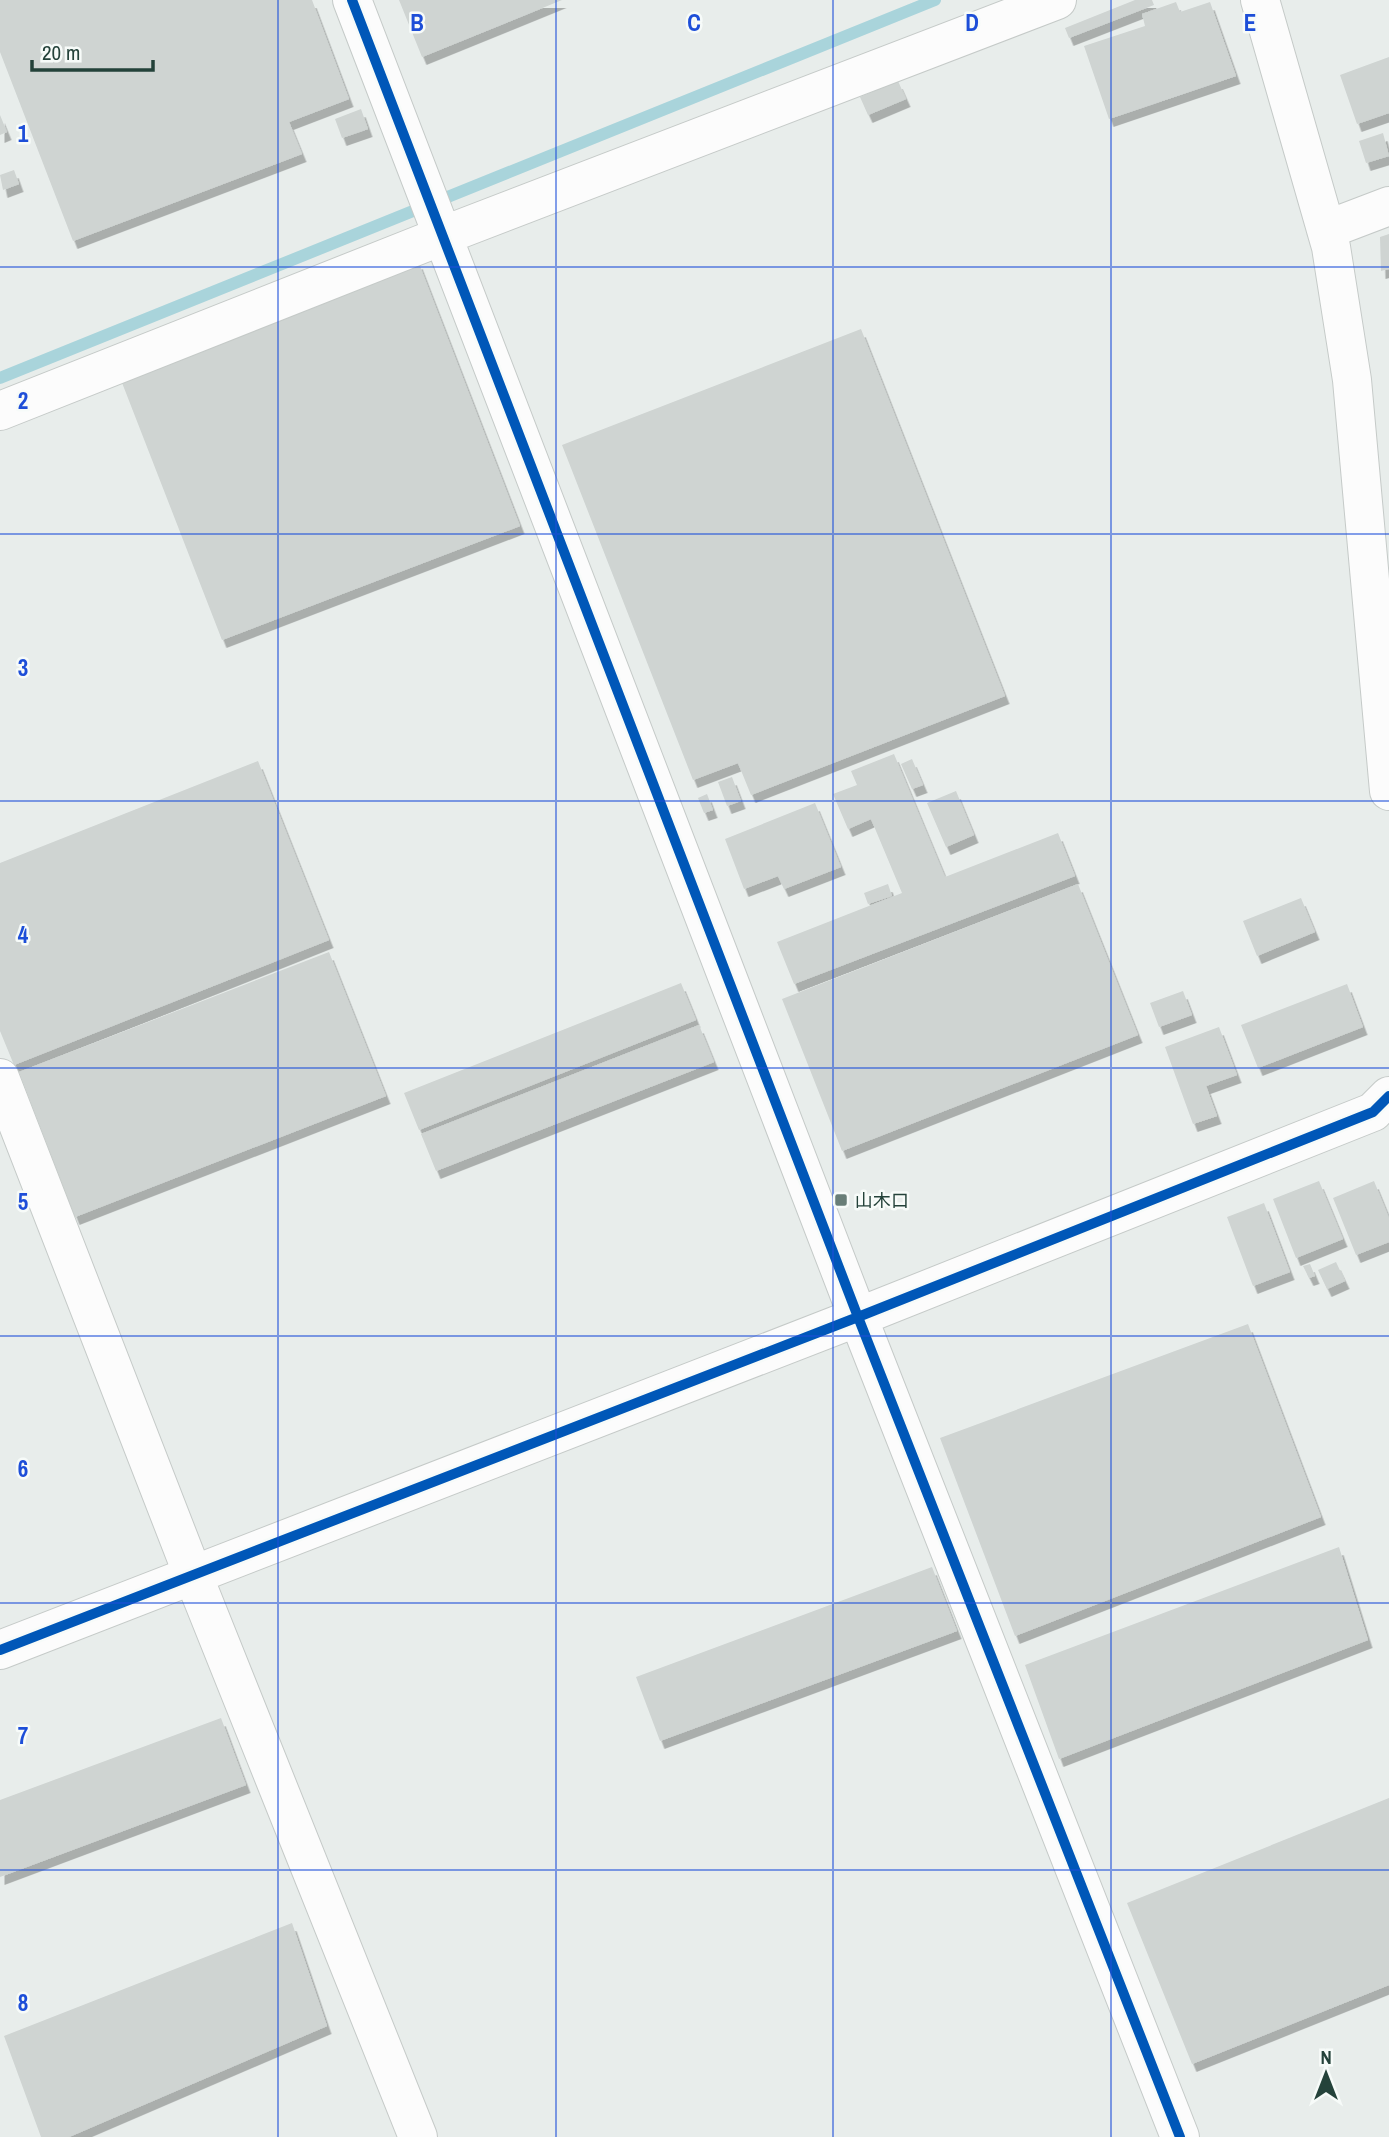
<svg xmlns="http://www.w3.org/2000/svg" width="1389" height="2137" font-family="'Archivo Narrow','Noto Sans JP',sans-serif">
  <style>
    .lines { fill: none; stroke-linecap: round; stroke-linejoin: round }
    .stream { stroke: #a9d4db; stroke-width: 12 }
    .building { fill: #cfd4d2; filter: url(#shadow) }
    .minor-casing { stroke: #c5cac8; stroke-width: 40 }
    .minor { stroke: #fcfcfc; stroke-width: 38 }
    .cycleway-casing { stroke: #f7fbf9; stroke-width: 15 }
    .cycleway { stroke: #0057b8; stroke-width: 10 }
    .grid { fill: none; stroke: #1d4ed8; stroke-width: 2; stroke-opacity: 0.55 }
    .poi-dot { fill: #697e78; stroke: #f7fbf9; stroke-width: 2.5 }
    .labels { text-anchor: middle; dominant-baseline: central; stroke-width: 5; stroke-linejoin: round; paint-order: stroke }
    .poi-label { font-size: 18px; fill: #24423a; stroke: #f7fbf9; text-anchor: start }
    .grid-label { font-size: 23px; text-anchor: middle; font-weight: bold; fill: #1d4ed8; stroke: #f7fbf9; stroke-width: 5; stroke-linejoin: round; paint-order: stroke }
  </style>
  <defs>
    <filter id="shadow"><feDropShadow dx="4.5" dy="8" stdDeviation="0" flood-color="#0004"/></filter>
  </defs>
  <rect width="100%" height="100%" fill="#e8edeb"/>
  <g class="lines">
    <!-- stream -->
    <path class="stream" d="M0,378L935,0"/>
  </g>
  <!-- building -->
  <path class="building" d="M0,0H312L349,99L289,122L302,154L73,241L0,52Z
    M399,0H562L422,57Z
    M1135,0H1152L1154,5L1069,38L1065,28Z
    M1176,2L1180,12L1210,2L1236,76L1109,119L1084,46L1145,26L1142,14Z
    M1389,57V113L1357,124L1340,75Z
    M898,81L906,99L868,115L860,97Z
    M361,109L368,129L342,138L335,119Z
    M0,115L7,132L0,135Z
    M1383,133L1389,156L1366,163L1359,141Z
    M14,170L19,184L3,190L0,175Z
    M1389,234V269L1381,271L1380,237Z
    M418,261L520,526L222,640L119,375Z
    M861,329L1005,696L751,795L738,763L693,780L562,445Z
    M894,754L945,877L1058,833L1075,876L794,984L777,942L902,893L871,819L848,829L833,794L857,785L851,771Z
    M912,759L923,785L912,789L901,764Z
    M258,761L329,940L14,1065L0,1031V863Z
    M732,777L741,801L727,806L718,782Z
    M956,791L974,835L946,847L927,803Z
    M707,794L713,810L704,813L698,798Z
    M815,803L841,867L784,889L778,876L744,889L725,839Z
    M888,884L892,896L868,904L864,893Z
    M1078,884L1138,1035L842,1151L782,999Z
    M1301,898L1315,932L1257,956L1243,921Z
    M329,952L386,1096L75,1217L19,1072Z
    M681,983L696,1020L419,1130L404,1093Z
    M1347,984L1363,1027L1258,1068L1241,1025Z
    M1183,991L1192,1015L1159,1027L1150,1003Z
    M699,1025L714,1062L436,1171L421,1134Z
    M1219,1027L1237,1075L1206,1086L1217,1116L1193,1124L1165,1047Z
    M1319,1181L1343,1239L1296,1258L1273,1199Z
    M1374,1181L1389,1218V1242L1356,1255L1333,1198Z
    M1264,1203L1290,1272L1253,1286L1227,1217Z
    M1336,1262L1345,1281L1327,1289L1318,1270Z
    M1310,1264L1315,1276L1309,1278L1303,1266Z
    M1248,1324L1321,1517L1015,1636L940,1438Z
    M1339,1547L1368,1640L1059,1759L1025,1665Z
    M932,1567L957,1631L660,1741L636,1677Z
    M221,1718L246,1785L0,1877V1800Z
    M1389,1798V1985L1192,2064L1127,1903Z
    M292,1923L327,2026L69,2137H41L4,2036Z"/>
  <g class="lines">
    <defs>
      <path id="minor" d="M352,0L858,1317L1180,2137
        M1260,0L1331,247L1352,380L1389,791
        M1326,230L1389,206
        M0,411L442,236L1057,0
        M0,1078L193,1575L418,2137
        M0,1650L858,1317L1373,1112L1389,1096"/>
    </defs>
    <!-- minor casing -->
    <use href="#minor" class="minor-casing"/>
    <!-- minor -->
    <use href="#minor" class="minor"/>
    <defs>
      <path id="cycleway" d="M352,0L858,1317L1180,2137
        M0,1650L858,1317L1373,1112L1389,1096"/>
    </defs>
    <!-- cycleway casing -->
    <use href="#cycleway" class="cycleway-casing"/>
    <!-- cycleway -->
    <use href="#cycleway" class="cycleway"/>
  </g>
  <!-- grid -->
  <path class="grid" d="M278,0V2137M556,0V2137M833,0V2137M1111,0V2137M0,267H1389M0,534H1389M0,801H1389M0,1068H1389M0,1336H1389M0,1603H1389M0,1870H1389"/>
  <!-- markers -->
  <rect class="poi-dot" x="834" y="1193" width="14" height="14" rx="3.5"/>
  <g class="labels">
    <!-- poi labels -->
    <g class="poi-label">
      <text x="855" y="1200">山木口</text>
    </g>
  </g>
  <g class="grid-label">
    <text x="417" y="31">B</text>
    <text x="694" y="31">C</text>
    <text x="972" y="31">D</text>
    <text x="1250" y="31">E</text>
    <text x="23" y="142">1</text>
    <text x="23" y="409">2</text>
    <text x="23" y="676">3</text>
    <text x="23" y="943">4</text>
    <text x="23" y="1210">5</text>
    <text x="23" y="1477">6</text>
    <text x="23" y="1744">7</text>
    <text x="23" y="2011">8</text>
  </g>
  <!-- north arrow -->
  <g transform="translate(1326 2074)" stroke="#f7fbf9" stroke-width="5" paint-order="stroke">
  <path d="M0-5L12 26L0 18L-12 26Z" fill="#24423a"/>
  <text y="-10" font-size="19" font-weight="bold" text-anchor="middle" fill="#24423a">N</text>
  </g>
  <!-- scale -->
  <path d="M32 60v10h121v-10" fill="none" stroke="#24423a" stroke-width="3.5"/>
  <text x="42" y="60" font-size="21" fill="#24423a" stroke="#f7fbf9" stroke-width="5" paint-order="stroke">20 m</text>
</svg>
